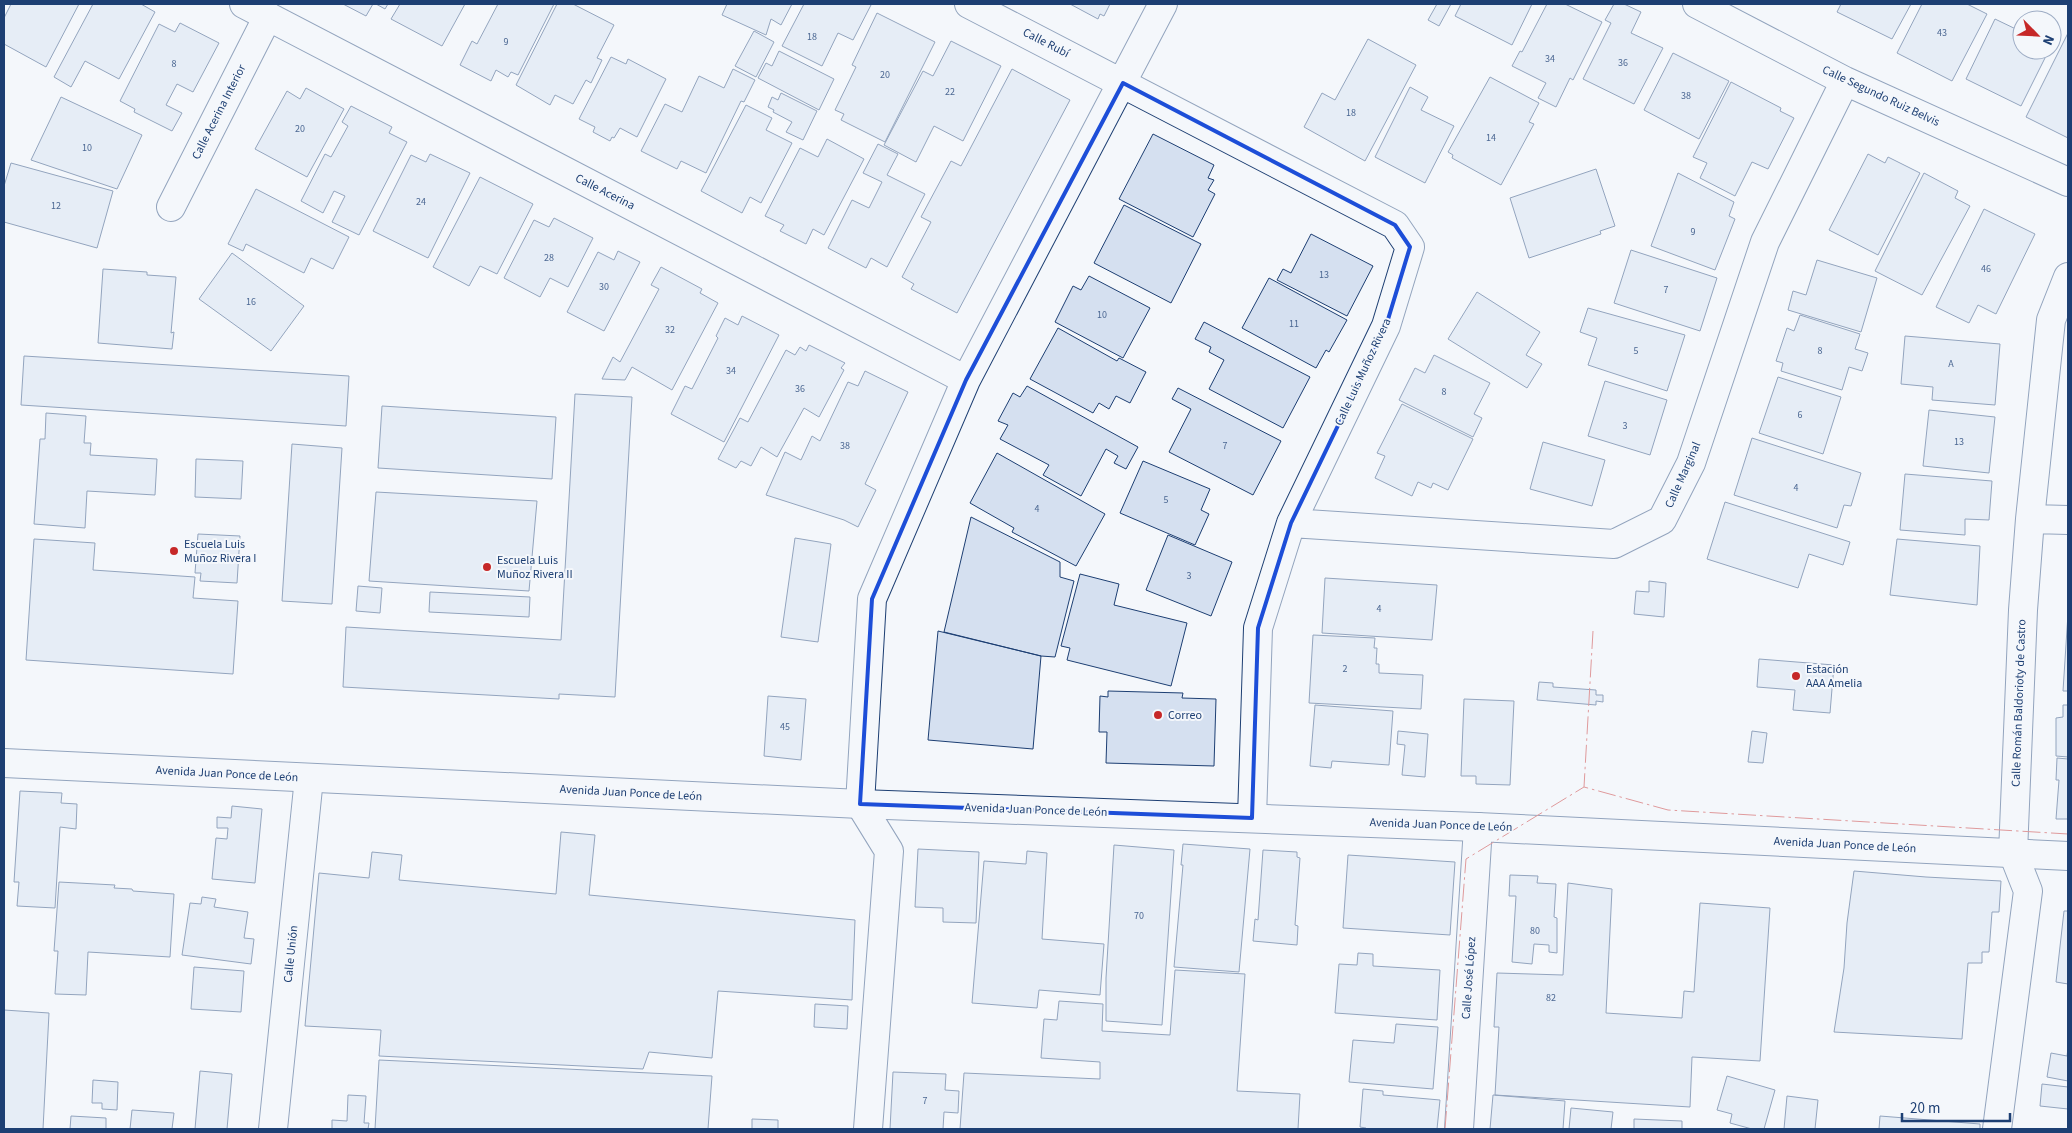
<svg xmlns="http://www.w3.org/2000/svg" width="2072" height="1133" font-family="'Source Sans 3',sans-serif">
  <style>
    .building { fill: #d5e0f0; stroke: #1d3f73 }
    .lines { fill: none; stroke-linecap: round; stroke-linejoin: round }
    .street-casing { stroke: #1d3f73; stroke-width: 30 }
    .secondary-casing { stroke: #1d3f73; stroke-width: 30 }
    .street { stroke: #f4f7fb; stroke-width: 28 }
    .secondary { stroke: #f4f7fb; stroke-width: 28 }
    .power { stroke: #c62828; stroke-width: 1; stroke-dasharray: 18 4 2.5 4; stroke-linecap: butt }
    .marked { fill: none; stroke: #1d4ed8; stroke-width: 4; stroke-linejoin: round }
    .poi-dot { fill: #c62828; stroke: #f4f7fb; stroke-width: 2 }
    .labels { text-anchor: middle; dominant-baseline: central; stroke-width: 4; stroke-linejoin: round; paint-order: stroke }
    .number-label { font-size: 10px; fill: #4b6792 }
    .street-label { font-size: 12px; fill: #1d3f73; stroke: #f4f7fb }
    .poi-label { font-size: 12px; fill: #1d3f73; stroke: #f4f7fb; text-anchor: start }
  </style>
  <rect width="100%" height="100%" fill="#f4f7fb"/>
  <!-- building -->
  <path class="building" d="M11,4H79L46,67L4,44V18Z
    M93,4H141L155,12L119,79L85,61L71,87L54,77Z
    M343,4H373L366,16Z
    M376,4H388L385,9Z
    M400,4H465L442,46L391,19Z
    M498,4H554L518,75L511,72L508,77L496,70L491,81L460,65L472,41L477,44Z
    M557,4H573L614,25L597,58L602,60L591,83L586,80L573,104L555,95L550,105L516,85Z
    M727,4H792L781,25L771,19L766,35L722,15Z
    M804,4H869L871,5L853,40L838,33L822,66L782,46Z
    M1070,4H1110L1104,16L1100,14L1098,19Z
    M1437,4H1451L1439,26L1428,20Z
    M1461,4H1532L1512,45L1455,16Z
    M1547,4H1565L1602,22L1573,80L1570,78L1556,107L1538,98L1546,83L1512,66L1520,51L1522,52Z
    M1614,4H1624L1641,12L1631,33L1663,48L1634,104L1583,79L1611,23L1605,20Z
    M1841,4H1911L1892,39L1837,12Z
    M1922,4H1967L1987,14L1952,81L1897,53Z
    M877,13L935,42L885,142L841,120L844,114L835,110L856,67L852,65Z
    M1995,19L2022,32V50H2049L2021,106L1966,79Z
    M180,23L219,43L193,92L177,84L166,105L182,113L172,131L134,112L135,109L120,101L159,24L175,32Z
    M754,31L774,42L756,77L735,66Z
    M2068,33V138L2026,117Z
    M1368,39L1416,65L1365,161L1304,127L1322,93L1335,100Z
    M951,41L1001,66L963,141L934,126L916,162L884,145L923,71L933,76Z
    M779,51L834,79L819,110L758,78L766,63L772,66Z
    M1673,53L1729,81L1699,139L1644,110Z
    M611,57L626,64L628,59L666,79L637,137L620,128L614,138L612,137L610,141L593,132L595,127L579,119Z
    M733,69L755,80L744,102L741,101L706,173L681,161L677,169L641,151L665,104L682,112L699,76L724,88Z
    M1012,69L1070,100L957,313L911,289L914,284L902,277L931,222L921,217L951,161L961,166Z
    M1490,77L1539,103L1529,122L1534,124L1501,185L1452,158L1453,155L1448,152Z
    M1731,82L1781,108L1780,111L1794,118L1768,169L1752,162L1735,196L1700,178L1707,163L1693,157Z
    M1410,87L1428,97L1421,110L1454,126L1425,183L1375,157Z
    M306,88L344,109L307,177L255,149L287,91L300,99Z
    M781,93L817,111L803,140L786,132L792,122L773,112L774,110L768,107L772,97L778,100Z
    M61,97L142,135L117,189L31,160Z
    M746,105L772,118L766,130L792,143L761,203L750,197L742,213L701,191Z
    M351,106L392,127L389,133L407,142L359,235L332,222L345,196L334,191L323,213L301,201L325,154L331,157L348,126L342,122Z
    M1153,134L1214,165L1208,178L1214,180L1208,190L1215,194L1193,237L1119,199Z
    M827,139L864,159L824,235L813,229L806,244L780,231L784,225L765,216L800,148L818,157Z
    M878,144L898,154L887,175L925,194L887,267L871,258L866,268L828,248L852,200L869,208L882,182L863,173Z
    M430,154L470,173L428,258L373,231L411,155L426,162Z
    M1868,154L1885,163L1888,157L1920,173L1878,255L1829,230Z
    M11,163L113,191L97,248L4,222V186Z
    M1596,169L1615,226L1600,231L1601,234L1529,258L1510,198Z
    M1678,173L1734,202L1729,216L1735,219L1715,270L1651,246Z
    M1924,173L1958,191L1955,198L1970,206L1922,295L1875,271Z
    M480,177L533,204L497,274L480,266L469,286L433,267Z
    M256,189L349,237L333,269L311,258L304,273L246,244L243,251L228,244Z
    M1124,205L1201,244L1171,303L1094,263Z
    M1984,209L2035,234L1996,314L1978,305L1969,323L1936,307Z
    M554,218L593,238L568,287L550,278L540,297L504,278L534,220L549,227Z
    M1311,234L1373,266L1347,316L1277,280L1283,269L1291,273Z
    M1631,250L1717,278L1700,331L1614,303Z
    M618,251L640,262L604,331L567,312L598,252L614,260Z
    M232,253L304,306L271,351L199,299Z
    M1817,260L1877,278L1861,332L1788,310L1793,291L1806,295Z
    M661,267L702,289L700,293L718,303L672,390L632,367L625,380L602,379L613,357L620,362L659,289L651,285Z
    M103,269L147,272V275L176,277L171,333L174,332L172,349L98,343Z
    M1089,276L1150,308L1123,358L1055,322L1073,286L1081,290Z
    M1269,278L1347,320L1329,352L1326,350L1316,368L1242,328Z
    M1477,292L1540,332L1526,355L1542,364L1527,388L1448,339Z
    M1588,308L1685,335L1667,391L1588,365L1597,338L1580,332Z
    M1800,315L1860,334L1855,349L1868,353L1862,371L1849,367L1842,390L1781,371L1783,363L1776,361L1787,328L1794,331Z
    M742,316L779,335L724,442L671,414L685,386L692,389L718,338L716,336L725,318L738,325Z
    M1204,322L1310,377L1283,428L1209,389L1224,360L1209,352L1211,347L1195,339Z
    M1058,328L1117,361L1119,358L1146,372L1130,403L1116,396L1109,409L1099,403L1093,413L1030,379Z
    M1905,336L2000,344L1995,405L1932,400L1933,387L1901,384Z
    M809,345L845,363L841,368L844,370L819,417L804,408L777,457L761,447L751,466L741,461L736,468L718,459L740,418L748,422L786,350L795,355L800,347L806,351Z
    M1434,355L1490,383L1474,414L1482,418L1473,437L1399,400L1415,368L1425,373Z
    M24,356L349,376L346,426L21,405Z
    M865,371L908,392L865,484L876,490L858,527L844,520L766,495L785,452L801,460L812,436L820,441L848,382L858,386Z
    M1778,377L1841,397L1823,454L1759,433Z
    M1605,381L1667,400L1650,455L1588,436Z
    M1027,386L1138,447L1126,469L1114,463L1118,456L1106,449L1081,496L1043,475L1049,465L1000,439L1008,425L998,421L1013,393L1020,397Z
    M1178,388L1281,441L1253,495L1169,452L1191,409L1172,399Z
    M575,394L632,397L615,697L559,694V699L343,687L346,627L561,640Z
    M1402,404L1473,439L1448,490L1433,483L1431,488L1418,482L1412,496L1375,478L1385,456L1377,453Z
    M382,406L556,417L552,479L378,468Z
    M1929,410L1995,417L1989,473L1923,466Z
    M46,413L86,416L84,443H91L90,455L157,459L155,495L87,491L85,528L34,524L40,439H45Z
    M1752,438L1861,473L1851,506L1844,505L1837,528L1734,495Z
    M1543,442L1605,460L1592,506L1530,489Z
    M292,444L342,448L332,604L282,601Z
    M997,453L1105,514L1076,566L1012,532L1014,528L970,503Z
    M196,459L243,461L241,499L195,497Z
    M1143,461L1210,489L1201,510L1209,514L1195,545L1120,513Z
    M1905,474L1992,481L1989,520L1965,519V535L1900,530Z
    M376,492L537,501L529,591L369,581Z
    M1725,502L1850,542L1843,565L1809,554L1798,588L1707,559Z
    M971,517L1060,562V577L1074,581L1055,657L1041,656L944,632Z
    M198,534L240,536L237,583L200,581L201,573H195Z
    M1168,535L1232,562L1211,616L1146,590Z
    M795,538L831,544L818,642L781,637Z
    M34,539L95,543L93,570L195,577L193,598L238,601L233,674L26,660Z
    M1897,539L1980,546L1977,605L1890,595Z
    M1080,574L1119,584L1114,605L1187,623L1171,686L1067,660L1070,648L1061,646Z
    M1325,578L1437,585L1432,640L1322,633Z
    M1649,581L1666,583L1664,617L1634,614L1636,591L1649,592Z
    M358,586L382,588L380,613L356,611Z
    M430,592L530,597L529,617L429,612Z
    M2068,614V691H2063L2067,629Z
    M938,631L1041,656L1033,749L928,740Z
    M1313,635L1375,638L1374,648H1377L1376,664H1379V673L1423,675L1421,709L1309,703Z
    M1759,659L1834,665L1830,713L1793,710L1795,690L1757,687Z
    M1539,682L1553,683V687L1596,690V695H1603V702L1596,701V705L1537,700Z
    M1108,691L1183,693L1182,698L1216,699L1214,766L1106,763L1107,732H1099L1100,696L1108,697Z
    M768,696L806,699L801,760L764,756Z
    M1464,699L1514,701L1510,785L1476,784V776H1461Z
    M1315,705L1393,711L1389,765L1332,761L1331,768L1310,766Z
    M2063,705H2068V757L2056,756V718L2063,717Z
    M1398,731L1428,734L1425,777L1402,775L1405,745L1397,744Z
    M1752,731L1767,733L1763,763L1748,762Z
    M2057,758L2068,759V819H2056L2059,780H2056Z
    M20,791L62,793L61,803L77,804L76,829L60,827L55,908L17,906L19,882H14Z
    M232,806L262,809L255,883L212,879L216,838L227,839L228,828H217V817L231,818Z
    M561,832L595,835L589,895L855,920L852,1000L718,991L712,1058L649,1052L643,1069L379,1056L381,1030L305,1026L319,873L369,878L372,852L402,855L399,880L556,894Z
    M1183,844L1250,849L1239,972L1174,967L1183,865H1181Z
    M1114,845L1174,850L1162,1025L1106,1021V978Z
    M918,849L979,852L976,923L943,922V908L915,907Z
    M1263,850L1297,852V857L1300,858L1295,925L1298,926L1297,945L1253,941L1255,919L1258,920Z
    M1027,851L1047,853L1042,939L1104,944L1100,995L1039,990L1037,1008L972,1003L984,861L1026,864Z
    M1348,855L1455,862L1450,935L1343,928Z
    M1854,871L1926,877L2001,881L1999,912H1992L1989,952H1982V963H1968L1962,1039L1834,1032L1844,968L1847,923Z
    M1510,875L1538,876L1537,883L1556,884L1554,917L1557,918V953L1549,952V945L1534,944L1532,964L1512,962L1516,896H1509Z
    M59,882L115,885L114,888L132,889L133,891L174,894L170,957L88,952L86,995L55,994L58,951H54Z
    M1568,883L1612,889L1606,1013L1682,1018L1684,991L1694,992L1700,903L1770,908L1760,1061L1692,1057L1690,1107L1495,1095L1499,1027H1494L1497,973L1563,975Z
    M202,897L216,899L214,907L248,912L244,938L254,939L251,964L182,955L190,903L201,904Z
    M2064,911H2068V984L2056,982Z
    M1358,953L1373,954V966L1440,970L1437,1020L1335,1013L1339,964L1357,965Z
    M194,967L244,971L241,1012L191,1009Z
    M1175,970L1245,974L1237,1091L1300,1094L1298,1129H960L964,1073L1100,1079V1062L1041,1058L1044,1019L1057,1020L1059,1001L1103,1004L1102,1031L1170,1035Z
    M815,1004L848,1006L847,1029L814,1027Z
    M4,1010L49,1013L43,1129H4Z
    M1396,1024L1438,1027L1433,1089L1349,1082L1353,1040L1394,1043Z
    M2068,1048V1081L2047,1077L2051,1053L2067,1056Z
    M379,1060L712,1076L708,1129H375Z
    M200,1071L232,1074L227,1129H195Z
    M893,1072L946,1074L945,1090L959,1091L958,1113L944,1112L943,1129H890Z
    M1727,1076L1775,1090L1764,1129H1752L1730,1123L1732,1114L1717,1110Z
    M93,1080L118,1082L117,1110L102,1109V1103H92Z
    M2042,1084L2068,1087V1109L2040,1106Z
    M1363,1089L1383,1091V1095L1440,1100L1437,1129H1366V1128L1360,1127Z
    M348,1095L366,1096L364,1123H369L368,1129H332V1120L347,1121Z
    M1493,1095L1565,1101L1563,1129H1490Z
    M1787,1096L1818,1100L1815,1129H1784Z
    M1571,1108L1613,1112L1611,1129H1569Z
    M132,1110L174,1113L172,1129H130Z
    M71,1116L106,1118V1129H70Z
    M1880,1116L1980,1124V1129H1879Z
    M752,1119L778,1120V1129H752Z
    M1634,1119L1682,1121V1129H1634Z"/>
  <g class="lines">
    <defs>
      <path id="street" d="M244,4L966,380
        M969,4L1395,225L1410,247L1386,326L1291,523L1258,628L1252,818
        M1697,4L1845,81L2068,182
        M171,207L268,16
        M2030,519L2068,520
        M1291,523L1614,544L1662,520L1691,463L1765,242L1845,81
        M273,1129L309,778
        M868,1129L889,851L860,804L872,599L966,380L1163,4
        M1459,1129L1478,827
        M1997,1129L2028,891L2013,853L2023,610L2030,519L2051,320L2068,277"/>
      <path id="secondary" d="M4,763L860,804L1478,827L2068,856"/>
    </defs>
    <!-- street casing -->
    <use href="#street" class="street-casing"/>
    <!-- secondary casing -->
    <use href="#secondary" class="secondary-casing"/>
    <!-- street -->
    <use href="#street" class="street"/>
    <!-- secondary -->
    <use href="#secondary" class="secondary"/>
    <!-- power -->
    <path class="power" d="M1593,631L1584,787L1668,810L2068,834
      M1445,1129L1466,859L1584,787"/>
  </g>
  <!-- marked area -->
  <path d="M0 0H2072V1133H0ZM1123,83L1395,225L1410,247L1386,326L1291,523L1258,628L1252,818L860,804L872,599L966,380Z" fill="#f4f7fb" fill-opacity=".55" fill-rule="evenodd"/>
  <path class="marked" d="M1123,83L1395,225L1410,247L1386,326L1291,523L1258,628L1252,818L860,804L872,599L966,380Z"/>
  <!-- markers -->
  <g class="poi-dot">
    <circle cx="174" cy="551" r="5"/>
    <circle cx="487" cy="567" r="5"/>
    <circle cx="1796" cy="676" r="5"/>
    <circle cx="1158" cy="715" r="5"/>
  </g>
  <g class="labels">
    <!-- number labels -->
    <g class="number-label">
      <text x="1942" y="33">43</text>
      <text x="812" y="37">18</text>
      <text x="506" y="42">9</text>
      <text x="1550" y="59">34</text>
      <text x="1623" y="63">36</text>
      <text x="174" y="64">8</text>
      <text x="885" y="75">20</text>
      <text x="950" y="92">22</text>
      <text x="1686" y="96">38</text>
      <text x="1351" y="113">18</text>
      <text x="300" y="129">20</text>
      <text x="1491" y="138">14</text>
      <text x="87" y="148">10</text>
      <text x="421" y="202">24</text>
      <text x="56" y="206">12</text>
      <text x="1693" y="232">9</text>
      <text x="549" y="258">28</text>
      <text x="1986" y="269">46</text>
      <text x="1324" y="275">13</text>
      <text x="604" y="287">30</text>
      <text x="1666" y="290">7</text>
      <text x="251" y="302">16</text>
      <text x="1102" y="315">10</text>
      <text x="1294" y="324">11</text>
      <text x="670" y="330">32</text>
      <text x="1636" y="351">5</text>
      <text x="1820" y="351">8</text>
      <text x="1951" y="364">A</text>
      <text x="731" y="371">34</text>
      <text x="800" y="389">36</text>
      <text x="1444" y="392">8</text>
      <text x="1800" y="415">6</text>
      <text x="1625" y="426">3</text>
      <text x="1959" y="442">13</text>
      <text x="845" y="446">38</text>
      <text x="1225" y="446">7</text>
      <text x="1796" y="488">4</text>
      <text x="1166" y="500">5</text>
      <text x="1037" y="509">4</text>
      <text x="1189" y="576">3</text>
      <text x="1379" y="609">4</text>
      <text x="1345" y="669">2</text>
      <text x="785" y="727">45</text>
      <text x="1139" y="916">70</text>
      <text x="1535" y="931">80</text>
      <text x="1551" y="998">82</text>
      <text x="925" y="1101">7</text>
    </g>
    <!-- street labels -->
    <g class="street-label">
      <text transform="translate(1046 43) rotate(27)">Calle Rubí</text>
      <text transform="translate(1881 96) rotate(25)">Calle Segundo Ruiz Belvis</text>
      <text transform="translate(219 112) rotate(-63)">Calle Acerina Interior</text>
      <text transform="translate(605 192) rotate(27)">Calle Acerina</text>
      <text transform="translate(1363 372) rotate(-65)">Calle Luis Muñoz Rivera</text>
      <text transform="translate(1683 475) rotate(-66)">Calle Marginal</text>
      <text transform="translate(2019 703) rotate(-88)">Calle Román Baldorioty de Castro</text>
      <text transform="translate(227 774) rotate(3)">Avenida Juan Ponce de León</text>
      <text transform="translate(631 793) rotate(3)">Avenida Juan Ponce de León</text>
      <text transform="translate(1036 810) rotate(2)">Avenida Juan Ponce de León</text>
      <text transform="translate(1441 825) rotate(2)">Avenida Juan Ponce de León</text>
      <text transform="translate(1845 845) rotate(3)">Avenida Juan Ponce de León</text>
      <text transform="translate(291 954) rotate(-84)">Calle Unión</text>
      <text transform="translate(1469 978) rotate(-86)">Calle José López</text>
    </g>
    <!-- poi labels -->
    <g class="poi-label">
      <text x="184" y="544">Escuela Luis<tspan x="184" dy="14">Muñoz Rivera I</tspan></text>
      <text x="497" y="560">Escuela Luis<tspan x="497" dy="14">Muñoz Rivera II</tspan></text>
      <text x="1806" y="669">Estación<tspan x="1806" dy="14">AAA Amelia</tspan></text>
      <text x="1168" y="715">Correo</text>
    </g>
  </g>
  <!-- border -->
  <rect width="2072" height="1133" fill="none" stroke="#1d3f73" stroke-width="10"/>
  <!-- north arrow -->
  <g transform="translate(2037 35) rotate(114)"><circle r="24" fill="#f4f7fb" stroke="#9eadc5"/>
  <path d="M0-4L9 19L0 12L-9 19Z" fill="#c62828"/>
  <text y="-8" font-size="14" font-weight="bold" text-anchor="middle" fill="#1d3f73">N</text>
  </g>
  <!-- scale -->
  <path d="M1902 1113v8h108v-8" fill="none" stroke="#1d3f73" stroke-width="2.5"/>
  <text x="1910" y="1113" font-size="15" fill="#1d3f73" stroke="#f4f7fb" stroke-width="4" paint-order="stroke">20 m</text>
</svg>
